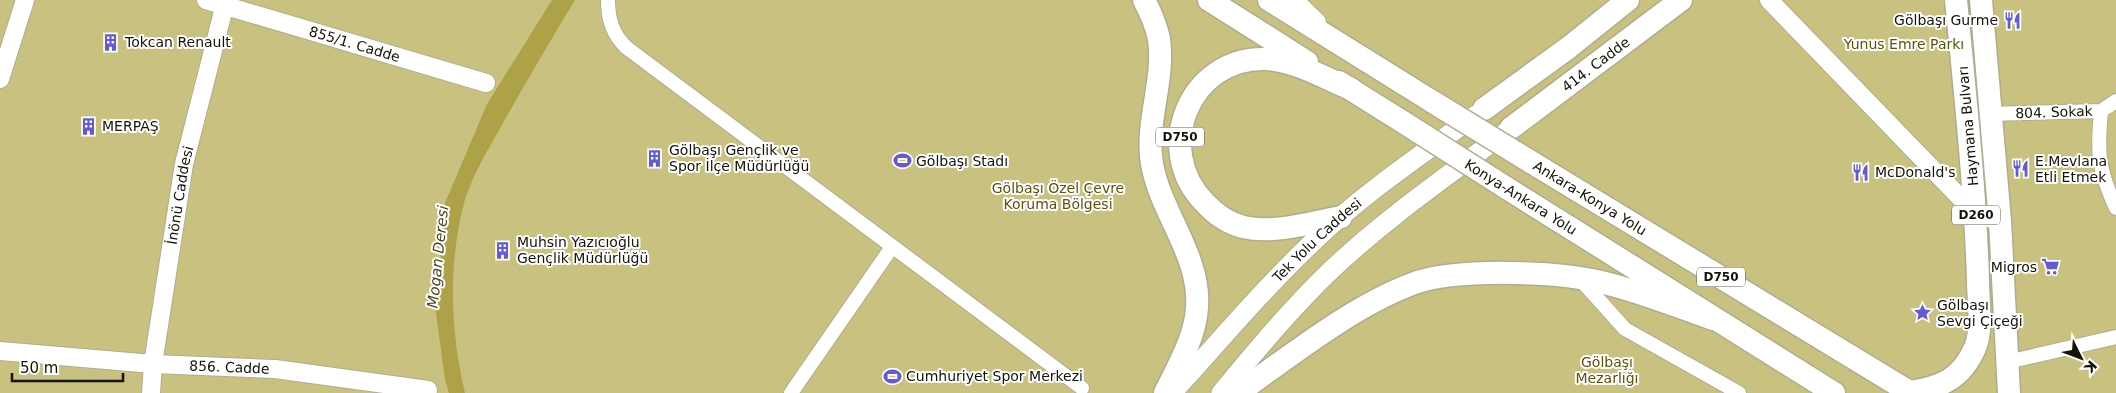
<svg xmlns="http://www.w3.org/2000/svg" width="2116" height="393" font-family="'DejaVu Sans',sans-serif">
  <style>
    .green { fill: #c9c180 }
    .water { fill: #aea248 }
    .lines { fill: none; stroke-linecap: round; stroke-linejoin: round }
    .minor-casing { stroke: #b0ad8e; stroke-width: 16 }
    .tertiary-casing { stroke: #b0ad8e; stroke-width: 20 }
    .secondary-casing { stroke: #b0ad8e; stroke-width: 21 }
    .trunk-casing { stroke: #b0ad8e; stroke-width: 25 }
    .minor { stroke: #fff; stroke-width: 14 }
    .tertiary { stroke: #fff; stroke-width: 18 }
    .secondary { stroke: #fff; stroke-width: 19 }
    .trunk { stroke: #fff; stroke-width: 22 }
    .trunk-bridge-casing { stroke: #b0ad8e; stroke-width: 25; stroke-linecap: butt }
    .trunk-bridge { stroke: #fff; stroke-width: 22 }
    .labels { text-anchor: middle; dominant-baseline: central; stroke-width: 4; stroke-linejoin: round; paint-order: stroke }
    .shield { fill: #fff; stroke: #5a5a52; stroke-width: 1 }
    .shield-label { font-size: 12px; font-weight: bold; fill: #141308 }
    .poi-label { font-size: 14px; fill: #141308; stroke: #fff; text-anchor: start }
    .street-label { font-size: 14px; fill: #141308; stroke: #fff }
    .park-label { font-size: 14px; fill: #5b530d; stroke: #fff }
    .water-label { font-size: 15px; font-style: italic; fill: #47421c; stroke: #fff }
  </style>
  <rect width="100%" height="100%" fill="#f0edcc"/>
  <!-- green -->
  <path class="green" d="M0,0H2116V393H0Z"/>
  <!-- water -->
  <path class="water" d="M552,0H575C549,43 523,87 498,132C484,156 468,184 462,211C448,272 451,334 465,393H449L445,380L436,313L445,203L487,104Z"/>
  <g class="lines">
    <defs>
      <path id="minor" d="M608,0C608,20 613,35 627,48L1082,388
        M2101,111C2097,153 2098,169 2116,208
        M1989,114L2101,111L2116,101
        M1580,279L1625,329L1739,393
        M2007,362L2116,337
        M791,393L892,247"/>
      <g id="tertiary">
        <path id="s1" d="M206,0L486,83"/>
        <path d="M1294,0L1317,22"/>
        <path d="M1769,0L1976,214L2000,221"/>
        <path d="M0,79L25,0"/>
        <path id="s2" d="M0,351L153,364L275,369L428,390"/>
        <path id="s3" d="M151,393L153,364L184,164L226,0"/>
      </g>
      <g id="secondary">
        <path id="s4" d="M1172,393C1219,342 1264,288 1315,240C1364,193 1421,155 1476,115"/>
        <path d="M1221,393C1255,352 1289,311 1327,274C1382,221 1446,177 1506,132"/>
      </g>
      <g id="trunk">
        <path d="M1144,0C1151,13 1156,25 1159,39C1165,81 1145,122 1152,164C1161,214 1201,256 1197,308C1195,338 1178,366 1165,393"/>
        <path d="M1209,0L1307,62"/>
        <path d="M1269,0L1433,102"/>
        <path d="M1981,0L2000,221L2009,393"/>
        <path d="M1339,82L1403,122"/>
        <path d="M1484,109L1568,48L1628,0"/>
        <path id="s5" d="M1511,128L1681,0"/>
        <path id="s6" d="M1531,162L1911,393"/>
        <path d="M1505,187L1834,393"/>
        <path d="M1341,217C1310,223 1274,234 1243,227C1228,223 1216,215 1205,203C1152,150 1189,57 1265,59C1295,60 1324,78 1351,89"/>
        <path d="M1910,392C1942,387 1961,379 1975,348C1983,329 1978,300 1978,280C1975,186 1965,93 1956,0"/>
        <path d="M1238,393C1290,356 1353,306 1412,284C1454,268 1556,271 1601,282C1639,291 1676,306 1713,319"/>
      </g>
    </defs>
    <!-- minor casing -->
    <use href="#minor" class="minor-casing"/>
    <!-- tertiary casing -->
    <use href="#tertiary" class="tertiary-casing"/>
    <!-- secondary casing -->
    <use href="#secondary" class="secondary-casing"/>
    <!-- trunk casing -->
    <use href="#trunk" class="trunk-casing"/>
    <!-- minor -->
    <use href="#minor" class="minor"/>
    <!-- tertiary -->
    <use href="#tertiary" class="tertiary"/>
    <!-- secondary -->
    <use href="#secondary" class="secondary"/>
    <!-- trunk -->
    <use href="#trunk" class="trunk"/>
    <defs>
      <path id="trunk-bridge" d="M1433,102L1531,162
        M1403,122L1505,187"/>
    </defs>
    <!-- trunk-bridge casing -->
    <use href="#trunk-bridge" class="trunk-bridge-casing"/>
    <!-- trunk-bridge -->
    <use href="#trunk-bridge" class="trunk-bridge"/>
  </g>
  <!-- icons -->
  <defs>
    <symbol id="restaurant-bare" viewBox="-9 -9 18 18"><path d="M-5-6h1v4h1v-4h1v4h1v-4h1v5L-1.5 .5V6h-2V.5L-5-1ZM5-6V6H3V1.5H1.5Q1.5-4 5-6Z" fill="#645bd4" stroke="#fff" stroke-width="2.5" paint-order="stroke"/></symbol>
    <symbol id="building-bare" viewBox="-9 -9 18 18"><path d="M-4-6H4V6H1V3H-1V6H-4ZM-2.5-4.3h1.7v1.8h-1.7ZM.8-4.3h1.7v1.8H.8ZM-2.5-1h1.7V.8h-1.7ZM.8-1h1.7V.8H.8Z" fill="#645bd4" stroke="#fff" stroke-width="2.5" paint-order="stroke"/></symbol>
    <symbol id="stadium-bare" viewBox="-9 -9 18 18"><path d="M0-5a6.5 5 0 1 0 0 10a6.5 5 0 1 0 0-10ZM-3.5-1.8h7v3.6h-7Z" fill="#645bd4" stroke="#fff" stroke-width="2.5" paint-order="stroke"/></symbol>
    <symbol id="supermarket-bare" viewBox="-9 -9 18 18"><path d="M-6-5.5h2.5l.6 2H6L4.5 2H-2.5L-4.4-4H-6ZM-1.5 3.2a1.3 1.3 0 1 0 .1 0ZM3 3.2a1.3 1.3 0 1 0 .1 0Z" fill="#645bd4" stroke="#fff" stroke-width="2.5" paint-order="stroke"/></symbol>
    <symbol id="sight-bare" viewBox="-9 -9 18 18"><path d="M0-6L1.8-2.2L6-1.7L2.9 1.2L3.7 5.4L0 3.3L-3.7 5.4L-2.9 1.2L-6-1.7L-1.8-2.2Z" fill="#645bd4" stroke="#fff" stroke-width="2.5" paint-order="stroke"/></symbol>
  </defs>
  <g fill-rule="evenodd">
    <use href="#restaurant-bare" x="2000" y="8" width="25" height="25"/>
    <use href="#building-bare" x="98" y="30" width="25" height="25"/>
    <use href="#building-bare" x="76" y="114" width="25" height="25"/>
    <use href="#building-bare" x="642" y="146" width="25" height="25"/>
    <use href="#stadium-bare" x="890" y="148" width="25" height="25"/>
    <use href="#restaurant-bare" x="2008" y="156" width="25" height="25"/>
    <use href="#restaurant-bare" x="1848" y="160" width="25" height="25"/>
    <use href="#building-bare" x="490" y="238" width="25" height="25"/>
    <use href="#supermarket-bare" x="2038" y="254" width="25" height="25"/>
    <use href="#sight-bare" x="1910" y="300" width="25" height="25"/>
    <use href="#stadium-bare" x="880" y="364" width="25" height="25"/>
  </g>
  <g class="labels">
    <!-- shield labels -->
    <g class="shield">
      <rect x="1156" y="127.5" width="48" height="19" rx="4"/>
      <rect x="1952" y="205.5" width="48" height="19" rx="4"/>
      <rect x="1697" y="267.5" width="48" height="19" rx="4"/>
    </g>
    <g class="shield-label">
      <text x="1180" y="137">D750</text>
      <text x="1976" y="215">D260</text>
      <text x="1721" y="277">D750</text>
    </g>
    <!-- poi labels -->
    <g class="poi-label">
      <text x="1998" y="20" text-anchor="end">Gölbaşı Gurme</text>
      <text x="125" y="42">Tokcan Renault</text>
      <text x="102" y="126">MERPAŞ</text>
      <text x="669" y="150">Gölbaşı Gençlik ve<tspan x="669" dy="16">Spor İlçe Müdürlüğü</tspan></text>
      <text x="916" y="161">Gölbaşı Stadı</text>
      <text x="2035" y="161">E.Mevlana<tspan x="2035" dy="16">Etli Etmek</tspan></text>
      <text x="1875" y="172">McDonald's</text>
      <text x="517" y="242">Muhsin Yazıcıoğlu<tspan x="517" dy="16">Gençlik Müdürlüğü</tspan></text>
      <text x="2037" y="267" text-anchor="end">Migros</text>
      <text x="1937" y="305">Gölbaşı<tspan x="1937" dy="16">Sevgi Çiçeği</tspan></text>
      <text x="906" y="376">Cumhuriyet Spor Merkezi</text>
    </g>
    <!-- street labels -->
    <g class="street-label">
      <text stroke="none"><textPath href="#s1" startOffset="155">855/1. Cadde</textPath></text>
      <text stroke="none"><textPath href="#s5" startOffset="106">414. Cadde</textPath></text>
      <text transform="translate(2054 112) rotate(-2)">804. Sokak</text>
      <text transform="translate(1968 126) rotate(-95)">Haymana Bulvarı</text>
      <text stroke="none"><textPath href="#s3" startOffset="200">İnönü Caddesi</textPath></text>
      <text transform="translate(1521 197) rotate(32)">Konya-Ankara Yolu</text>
      <text stroke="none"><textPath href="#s6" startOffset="69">Ankara-Konya Yolu</textPath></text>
      <text stroke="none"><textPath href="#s4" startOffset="211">Tek Yolu Caddesi</textPath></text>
      <text stroke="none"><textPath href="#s2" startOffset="230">856. Cadde</textPath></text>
    </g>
    <!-- park labels -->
    <g class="park-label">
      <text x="1904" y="44">Yunus Emre Parkı</text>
      <text x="1058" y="188">Gölbaşı Özel Çevre<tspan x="1058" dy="16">Koruma Bölgesi</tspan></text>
      <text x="1607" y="362">Gölbaşı<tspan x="1607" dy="16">Mezarlığı</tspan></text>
    </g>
    <!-- water labels -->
    <g class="water-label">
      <text transform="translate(438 257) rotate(-84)">Mogan Deresi</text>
    </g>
  </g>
  <!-- north arrow -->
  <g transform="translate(2081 358) rotate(132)" stroke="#ffffff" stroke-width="4" paint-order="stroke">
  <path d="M0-4L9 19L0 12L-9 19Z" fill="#141308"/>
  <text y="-8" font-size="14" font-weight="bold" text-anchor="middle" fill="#141308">K</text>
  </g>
  <!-- scale -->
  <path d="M12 373v8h111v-8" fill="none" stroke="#141308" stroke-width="2.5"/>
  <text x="20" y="373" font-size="15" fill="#141308" stroke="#ffffff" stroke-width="4" paint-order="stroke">50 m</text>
</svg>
